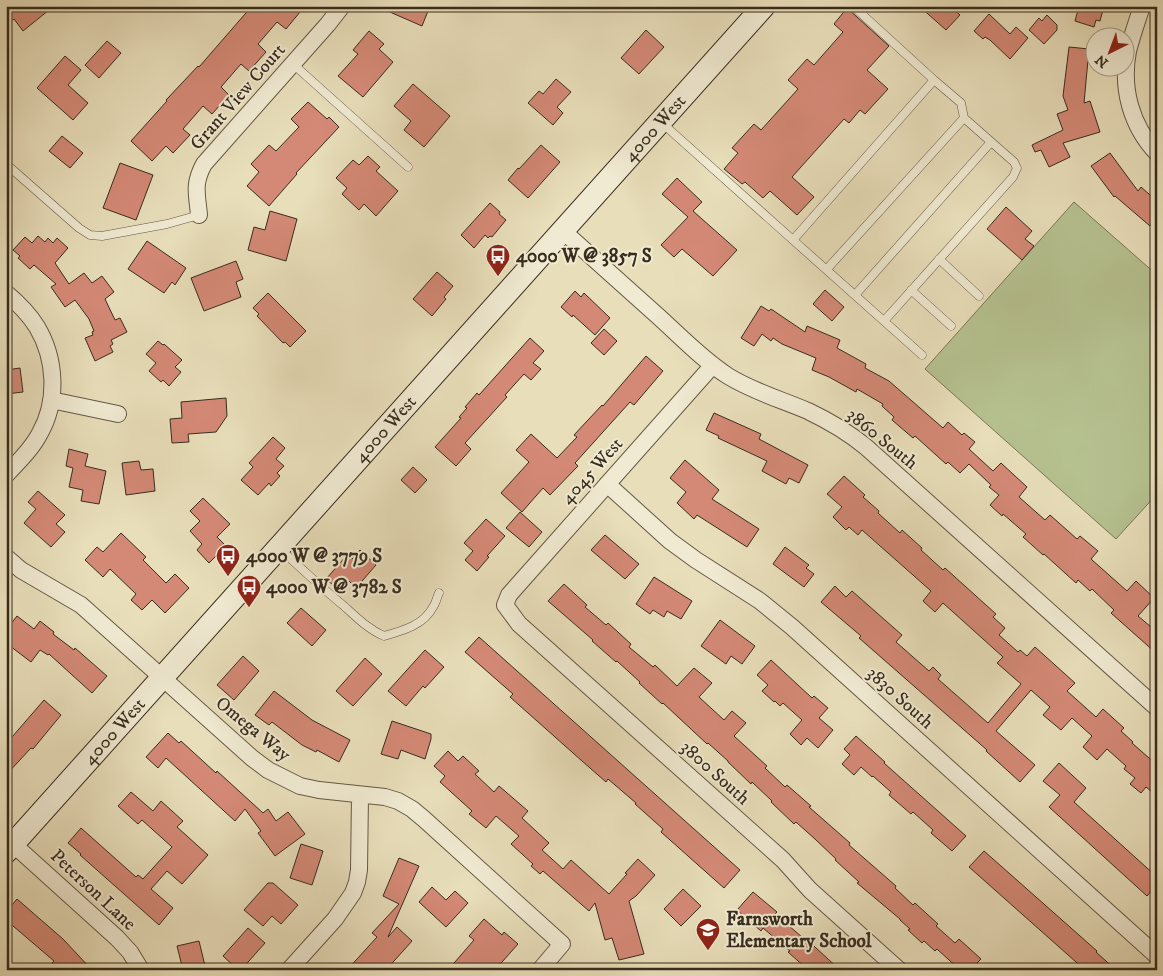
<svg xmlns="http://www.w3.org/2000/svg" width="1163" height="976" font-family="'IM FELL DW Pica',serif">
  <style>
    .green { fill: #b6c190; stroke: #777656 }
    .building { fill: #d48976; stroke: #382c1d }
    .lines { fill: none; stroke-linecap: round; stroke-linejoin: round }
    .lane-casing { stroke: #645844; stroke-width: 9 }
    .street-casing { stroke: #645844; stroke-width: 18 }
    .secondary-casing { stroke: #382c1d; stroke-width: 24 }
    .lane { stroke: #f0ead2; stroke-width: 8 }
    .street { stroke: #f0ead2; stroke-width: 16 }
    .secondary { stroke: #f0ead2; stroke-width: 22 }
    .labels { text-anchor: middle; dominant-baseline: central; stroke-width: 4; stroke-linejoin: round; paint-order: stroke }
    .street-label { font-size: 19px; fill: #382c1d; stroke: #f0ead2 }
    .poi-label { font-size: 19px; font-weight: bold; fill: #382c1d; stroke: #f0ead2; text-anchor: start }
  </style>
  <rect width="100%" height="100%" fill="#e8deba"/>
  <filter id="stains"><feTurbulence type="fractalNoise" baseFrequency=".004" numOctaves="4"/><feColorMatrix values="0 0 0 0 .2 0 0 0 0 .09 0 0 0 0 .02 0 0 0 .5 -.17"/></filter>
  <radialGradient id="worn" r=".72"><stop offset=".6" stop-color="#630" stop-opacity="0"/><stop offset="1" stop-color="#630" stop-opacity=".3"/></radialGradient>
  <!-- green -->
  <path class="green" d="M1074,202L1157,275V494L1116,539L925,369Z"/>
  <!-- building -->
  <path class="building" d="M6,6H54L23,31L14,19L6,25Z
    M252,6H305L286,29L277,22L258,44L266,52L249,71L241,64L221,87L229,95L212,114L203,106L183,129L190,135L173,153L166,146L152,161L131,141L167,101L166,100L198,66L199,67Z
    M376,6H430L422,26Z
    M919,6H950L960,15L946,30Z
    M1079,6H1104L1100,21L1096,20L1094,27L1075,21Z
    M847,8L889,46L867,70L888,89L865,114L860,110L849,123L844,119L792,177L814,197L797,215L770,191L763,198L745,182L742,184L724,169L738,153L732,148L754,124L761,130L798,89L788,80L807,59L814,65L843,32L834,24Z
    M989,14L1010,34L1016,27L1028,38L1010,59L990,40L985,37L983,39L974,31Z
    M1047,15L1057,25V30L1044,44L1029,30L1039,18L1042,21Z
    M646,30L664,47L639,74L621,58Z
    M369,31L384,44L379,49L393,62L363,97L338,76L358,54L353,50Z
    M107,41L121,53L99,78L85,65Z
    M1069,47L1089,49L1084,103L1090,101L1100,132L1063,143L1070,157L1049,167L1041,150L1035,152L1032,145L1063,130L1057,114L1068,110L1063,96Z
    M65,56L81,70L68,85L88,103L73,120L37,88Z
    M556,79L571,92L557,107L563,113L553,125L528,103L539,91L543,94Z
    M413,84L450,116L424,147L404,130L411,121L394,106Z
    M308,102L327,119L329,117L339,127L296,173L297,174L269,206L247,186L259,172L251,164L269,145L276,151L299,127L291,119Z
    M62,136L83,153L70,168L49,151Z
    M541,145L560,162L528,198L508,180L518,168L519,169Z
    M1110,153L1138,191L1141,187L1157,201V229L1151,224L1150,226L1115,196L1114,197L1091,166Z
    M368,156L380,167L376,171L398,191L376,216L364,204L359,210L342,194L347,188L336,178L353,160L359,165Z
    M120,163L153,175L136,220L103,208Z
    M677,178L702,202L693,211L737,250L713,276L682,249L674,257L661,245L688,217L662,194Z
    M490,203L500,212L499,214L506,220L492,237L490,236L488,238L485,235L474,248L461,235Z
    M1006,207L1032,231L1025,239L1034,246L1022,260L987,229Z
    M270,211L297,219L286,261L248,250L254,227L265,230Z
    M38,236L45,242L48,238L53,243L57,238L68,248L55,263L69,284L84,273L92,283L102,276L114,292L105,299L115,320L120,318L127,332L111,340L113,344L110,346L113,352L95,361L85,338L93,335L92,332L94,331L89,319L75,300L65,307L51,287L56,284L34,265L30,269L18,258L20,256L13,250L25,237L32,243Z
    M147,241L186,268L175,285L172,282L164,293L128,269Z
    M236,261L243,279L236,282L241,297L204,311L191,278Z
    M437,272L453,286L444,297L446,299L432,316L413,299Z
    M825,290L844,307L832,321L813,304Z
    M575,291L581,297L584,293L610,318L595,335L573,315L572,317L561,307Z
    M268,293L306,331L290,347L285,342L283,343L257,316L259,314L253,308Z
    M761,306L769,311L771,309L805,332L807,326L840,340L837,348L866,364L865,368L889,381L943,428L948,422L962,435L964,433L975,442L969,449L993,471L1001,463L1027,487L1019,497L1045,520L1050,515L1077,539L1080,536L1098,551L1091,559L1127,591L1136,581L1154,598L1138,616L1157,632V654L1111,613L1114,610L1092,589L1090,591L1078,580L1076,583L1044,554L1043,555L1023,537L1026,534L1003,514L1002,516L990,505L999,495L989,487L991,485L969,464L960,473L948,462L946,464L915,436L913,438L892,420L894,417L882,406L883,404L857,389L856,392L829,377L812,370L816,358L782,344L773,338L771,341L762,334L754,346L741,338Z
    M604,329L617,341L604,355L591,343Z
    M530,338L544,351L533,363L541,369L531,380L524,374L505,395L507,397L465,443L471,449L456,466L435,447L461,418L459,417L467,408L465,407L477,393L479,395Z
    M158,341L163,345L164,344L182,360L175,367L181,372L169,386L163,380L161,382L149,371L156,363L146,354Z
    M646,356L663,371L634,405L630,402L575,463L578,466L550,495L543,488L522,512L501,493L529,462L516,450L531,434L557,458L577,437L574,435L602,405L603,406Z
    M20,368L23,392L6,394V370Z
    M226,398L227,416L216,432L188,434L189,442L172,443L170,419L182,418L181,402Z
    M714,413L761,434L759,439L808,465L799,483L789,478L786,484L762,471L767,461L718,438L719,436L706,430Z
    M273,437L285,448L276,459L284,466L277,473L280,476L271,486L269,483L258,495L241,480L253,467L249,463Z
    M69,449L88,454L85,466L106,471L99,504L81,501L83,490L69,487L73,468L66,466Z
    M685,460L719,490L712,499L759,529L747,547L697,515L694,519L677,503L686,492L670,478Z
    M139,461L141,470L153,469L155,491L126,495L122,463Z
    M413,467L427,480L415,493L401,480Z
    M844,476L865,495L863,497L879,511L878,513L900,533L902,530L922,548L921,550L943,570L945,568L996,614L993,617L1005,628L999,635L1018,652L1020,650L1027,656L1035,647L1075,683L1067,691L1096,717L1103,709L1124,728L1121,731L1133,742L1132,743L1157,765V796L1146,787L1141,793L1130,784L1135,778L1124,769L1126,766L1107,749L1097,760L1083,747L1092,736L1072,718L1061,730L1043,715L1050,707L1031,690L996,731L1035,765L1020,782L986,751L987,750L859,638L861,636L821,602L835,586L846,597L852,591L902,635L896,642L929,671L933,667L941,675L938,679L988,723L1021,684L997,663L1003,657L943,603L935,612L923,601L931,591L905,568L862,530L858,535L849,527L846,530L833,517L842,507L827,494Z
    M38,491L65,515L56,524L65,532L51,547L24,523L36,509L28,502Z
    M203,498L230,524L217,537L226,546L209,563L197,550L202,544L190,531L200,521L190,511Z
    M520,512L542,532L529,547L506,528Z
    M486,519L505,536L487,556L489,557L477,571L465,560L473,551L464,543Z
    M121,533L146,557L143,560L166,583L175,574L189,588L165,613L152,600L142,610L131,600L136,594L110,569L103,577L85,560L97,547L103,552Z
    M605,535L639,564L625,579L591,550Z
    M785,547L809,565L806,568L814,574L804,587L773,564Z
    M360,550L376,565L356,588L349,581L340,591L326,579L347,555L352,559Z
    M654,577L692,601L681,619L667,611L664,617L653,610L650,614L636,604Z
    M564,584L587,605L585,607L606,625L608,623L631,644L629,647L653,667L655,665L677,686L694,668L712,683L699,697L724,720L732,711L746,723L734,736L767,766L765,768L785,787L787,785L811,806L809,807L850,843L849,845L896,886L895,888L913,905L915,903L938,924L936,926L955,943L959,939L981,959L977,963L984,970H960L937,949L935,951L924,941L922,943L908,930L910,929L900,920V919L857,883L859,882L835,860L836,859L816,840L796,822L794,824L771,802L772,801L752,782L751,784L728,762V761L708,743L707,744L663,703L662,704L639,683L640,682L617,661L616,662L592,641L593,640L548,601Z
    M301,608L326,630L312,646L287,623Z
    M17,616L34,629L40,621L54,632L53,634L74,650L75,648L107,676L92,693L49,654L48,655L40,650L31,662L6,643V630Z
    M720,620L755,646L742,664L731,656L726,664L701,646Z
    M479,637L740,870L724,888L661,832L663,829L635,804L636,803L608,779L606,782L582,761L510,697L513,694L465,652Z
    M425,650L444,667L425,688L423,686L406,706L388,691Z
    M243,656L259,671L234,700L217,685Z
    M365,658L382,674L353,706L336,691Z
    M771,660L812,698L814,696L828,708L819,718L833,730L818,748L807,738L801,745L790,734L802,720L783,703L780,706L775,701L774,702L762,691L768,685L757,675Z
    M274,691L312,720L350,740L339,762L317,750L316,752L302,745L272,722L269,725L255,715Z
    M44,700L61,715L33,749L31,748L6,775V744Z
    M392,721L431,734V739L425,759L401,750L398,759L381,754Z
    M168,733L179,743L181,741L216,773L217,771L263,813L268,809L276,821L288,812L305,834L275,856L258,833L261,831L245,809L235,821L166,758L158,768L146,757Z
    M856,736L885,762L884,763L966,836L952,851L931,833L933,830L913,812L911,814L889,795L891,792L873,776L872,777L861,767L854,775L842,764L850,755L844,749Z
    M448,751L458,761L463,756L479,771L475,774L494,792L499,786L528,811L522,818L549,843L542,850L563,869L571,860L609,894L627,874L625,873L638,859L655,875L636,896L629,901L644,954L619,960L612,938L605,940L595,903L589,911L543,871L540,874L531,866L533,864L511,844L519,836L496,816L486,828L469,814L472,811L440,782L445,776L434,766Z
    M1059,763L1086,788L1074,802L1157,877V885L1147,896L1049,807L1060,795L1043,781Z
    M131,792L153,811L161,801L183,821L177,827L208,855L182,884L167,871L151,889L173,908L159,925L80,855L81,854L68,843L81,828L136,877L138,875L143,879L172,847L142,820L138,824L118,806Z
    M301,844L323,851L312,885L290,878Z
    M984,851L1097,951L1096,952L1116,970H1085L969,867Z
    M399,858L419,866L388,937L397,927L412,941L386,970H347L377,937L372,933L399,904L383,896Z
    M268,883H273L298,905L281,924L272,916L263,926L244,910Z
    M432,887L446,900L455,891L468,903L446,927L419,902Z
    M683,889L701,906L681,926L664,909Z
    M753,892L777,912L775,914L802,937L803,936L840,970H808L788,952L790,951L763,928L761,931L737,910Z
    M17,899L63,939L92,970H59L52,963L54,961L6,920V912Z
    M484,919L502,935L504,932L518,944L495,970H448L474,940L469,936Z
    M248,928L265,943L241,970H238L223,956Z
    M199,941L206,970H183L177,946Z"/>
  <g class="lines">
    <defs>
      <path id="lane" d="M293,64L408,167
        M662,123L793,240L934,80L853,6
        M6,164L79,228L90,235L102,236L167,224L199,215
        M793,240L922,355
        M939,259L979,296
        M827,269L964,118
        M911,290L951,326
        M855,295L991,142
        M884,321L1013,177L1017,168L1014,162L964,118L961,103L934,80
        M280,549C301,568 322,588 344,606C356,617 368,629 384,636C402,631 424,625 433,607C436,603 437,597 439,593"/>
      <path id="street" d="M1142,6C1137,21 1132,36 1128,51C1121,88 1131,126 1157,153
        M199,215C197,193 193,184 204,164L328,24L342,6
        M563,231C595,260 627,288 659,317C681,337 703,360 728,376C754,392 780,399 808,411C829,421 848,432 866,447L1157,708
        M6,293C18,303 29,314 37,327C56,359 58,401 40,433C32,449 18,462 6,475
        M713,365L516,587L509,595L505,605L519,624L783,860L810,890L899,970
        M51,400L118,414
        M607,484L670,541L696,560L760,601L792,627L1157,956
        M6,557L21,570L81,605L252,758L268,770L300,786L319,790L385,797L398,801L412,809L424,819L562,944L540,970
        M13,844L117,938L130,952L141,970
        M289,970L335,919L353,893L357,882L359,870L360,795"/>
      <g id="secondary">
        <path id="s1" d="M6,852L764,6"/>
      </g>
    </defs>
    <!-- lane casing -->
    <use href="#lane" class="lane-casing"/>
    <!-- street casing -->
    <use href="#street" class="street-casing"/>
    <!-- secondary casing -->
    <use href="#secondary" class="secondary-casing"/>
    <!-- lane -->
    <use href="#lane" class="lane"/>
    <!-- street -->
    <use href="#street" class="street"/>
    <!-- secondary -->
    <use href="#secondary" class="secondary"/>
  </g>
  <!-- icons -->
  <defs>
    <symbol id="bus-pin" viewBox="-11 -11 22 30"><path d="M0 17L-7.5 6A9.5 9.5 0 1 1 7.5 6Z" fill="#8f2418" stroke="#f0ead2"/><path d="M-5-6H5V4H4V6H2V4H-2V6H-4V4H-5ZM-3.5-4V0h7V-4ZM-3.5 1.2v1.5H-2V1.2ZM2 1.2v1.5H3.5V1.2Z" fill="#fff"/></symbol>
    <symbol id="school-pin" viewBox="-11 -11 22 30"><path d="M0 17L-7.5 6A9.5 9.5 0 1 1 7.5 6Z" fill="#8f2418" stroke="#f0ead2"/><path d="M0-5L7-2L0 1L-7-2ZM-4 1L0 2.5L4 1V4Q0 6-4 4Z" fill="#fff"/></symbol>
  </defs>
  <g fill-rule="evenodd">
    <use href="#bus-pin" x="484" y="242" width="28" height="38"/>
    <use href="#bus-pin" x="214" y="542" width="28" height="38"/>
    <use href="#bus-pin" x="235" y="573" width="28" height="38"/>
    <use href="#school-pin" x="694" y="916" width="28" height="38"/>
  </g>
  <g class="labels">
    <!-- street labels -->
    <g class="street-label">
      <text transform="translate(238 97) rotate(-49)">Grant View Court</text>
      <text stroke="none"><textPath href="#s1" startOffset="972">4000 West</textPath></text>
      <text stroke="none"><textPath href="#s1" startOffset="568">4000 West</textPath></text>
      <text transform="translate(882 439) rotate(39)">3860 South</text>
      <text transform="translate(592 471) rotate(-48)">4045 West</text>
      <text transform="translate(900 698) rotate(42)">3830 South</text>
      <text transform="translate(253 729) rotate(39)">Omega Way</text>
      <text stroke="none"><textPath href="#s1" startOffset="162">4000 West</textPath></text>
      <text transform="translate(715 773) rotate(42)">3800 South</text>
      <text transform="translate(93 890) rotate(43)">Peterson Lane</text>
    </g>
    <!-- poi labels -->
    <g class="poi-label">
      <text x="516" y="256">4000 W @ 3857 S</text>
      <text x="246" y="556">4000 W @ 3779 S</text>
      <text x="266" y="587">4000 W @ 3782 S</text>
      <text x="726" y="919">Farnsworth<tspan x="726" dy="22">Elementary School</tspan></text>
    </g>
  </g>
  <!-- margin -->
  <rect width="1163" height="976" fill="none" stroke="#e8deba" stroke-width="25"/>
  <rect x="8" y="8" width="1148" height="961" fill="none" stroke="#382c1d" stroke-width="2.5"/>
  <rect x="12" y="12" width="1138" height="951" fill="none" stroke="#382c1d"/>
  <!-- north arrow -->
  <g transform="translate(1110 52) rotate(222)"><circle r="24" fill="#f0ead2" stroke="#a69e8a"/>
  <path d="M0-4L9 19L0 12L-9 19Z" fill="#8f2418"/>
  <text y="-8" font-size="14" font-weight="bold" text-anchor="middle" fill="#382c1d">N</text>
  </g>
  <rect width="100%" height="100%" filter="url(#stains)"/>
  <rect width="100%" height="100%" fill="url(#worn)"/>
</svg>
